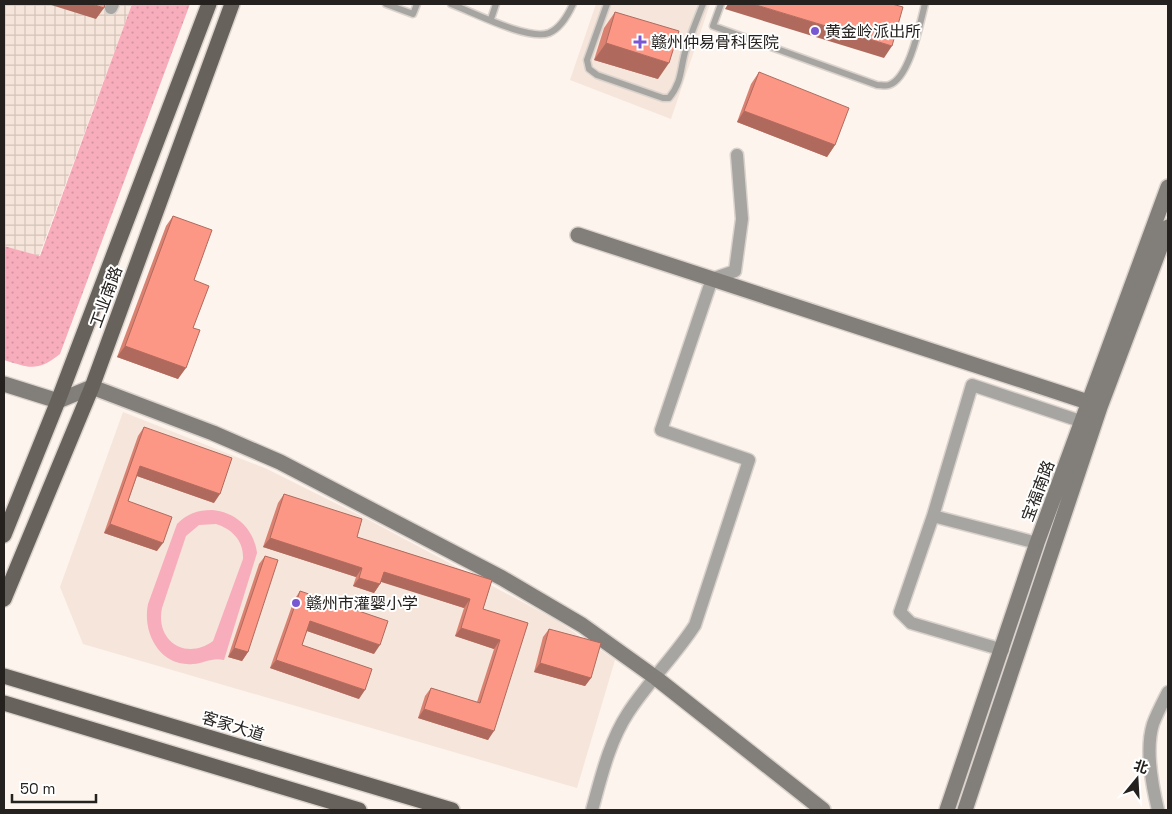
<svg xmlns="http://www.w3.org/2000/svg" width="1172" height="814" font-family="'Space Grotesk','Noto Sans SC',sans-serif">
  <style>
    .built { fill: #f6e5da }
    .industrial { fill: url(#industrial-grid) }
    .grass { fill: #f7adbc; fill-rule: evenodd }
    .park { fill: url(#park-dots) }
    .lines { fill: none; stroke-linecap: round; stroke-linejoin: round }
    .lane-casing { stroke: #dad2cc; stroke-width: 9 }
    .street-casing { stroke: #dad2cc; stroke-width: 15 }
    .secondary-casing { stroke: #dad2cc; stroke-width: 18 }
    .primary-casing { stroke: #dad2cc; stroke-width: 18 }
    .lane { stroke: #a7a5a1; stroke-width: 6 }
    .street { stroke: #a7a5a1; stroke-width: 12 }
    .secondary { stroke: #827e79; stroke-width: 15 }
    .primary { stroke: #67635c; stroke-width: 15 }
    .wall { fill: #d98272 }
    .shaded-wall { fill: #b06a5d }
    .building { fill: #fc9785; stroke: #b06a5d }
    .poi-dot { fill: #7758d2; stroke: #fff; stroke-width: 2 }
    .labels { text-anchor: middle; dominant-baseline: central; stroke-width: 4; stroke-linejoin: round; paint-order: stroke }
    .poi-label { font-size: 16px; fill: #24211e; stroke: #fff; text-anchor: start }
    .street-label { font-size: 16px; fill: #24211e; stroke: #fff }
  </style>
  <defs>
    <pattern id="industrial-grid" width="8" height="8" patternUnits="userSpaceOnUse" patternTransform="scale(1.25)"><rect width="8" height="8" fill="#f6e5da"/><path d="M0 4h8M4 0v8" fill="none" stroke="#d3c4bb"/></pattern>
    <pattern id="park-dots" width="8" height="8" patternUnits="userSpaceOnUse" patternTransform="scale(1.25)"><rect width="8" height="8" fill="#f7adbc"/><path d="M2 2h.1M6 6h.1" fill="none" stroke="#d495a1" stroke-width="1.8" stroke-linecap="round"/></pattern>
  </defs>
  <rect width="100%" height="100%" fill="#fdf4ed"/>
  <!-- built -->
  <path class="built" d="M596,4H710L671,119L570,80Z
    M123,412L267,469L369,520L556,620L615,660L577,788L83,644L60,587Z"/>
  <!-- industrial -->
  <path class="industrial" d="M4,4H132L39,256L4,246Z"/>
  <!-- grass -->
  <path class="grass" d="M212,510C236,512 254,529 257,553L224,660C212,657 205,663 193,664C160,667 142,633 148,604L177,524C187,514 197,510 212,510ZM216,524C232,529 244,541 243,559L213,641C186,661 155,641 162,608L186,536L199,525Z"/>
  <!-- park -->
  <path class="park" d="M132,4H190L60,354C37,372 30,368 4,360V246L40,256Z"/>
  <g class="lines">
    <defs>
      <path id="lane" d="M386,4L413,14L417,4
        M451,4C473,12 528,41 549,33C561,28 568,15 573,4
        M607,4L587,60L589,69L597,75L663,98H669C683,81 680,67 686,49C691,34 697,19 703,4
        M721,4L713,26L877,85C881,85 886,86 889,85C910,78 920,23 925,4
        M491,19L496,4"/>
      <path id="street" d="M111,8L113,4
        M933,516L1037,543
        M1003,650L911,623L900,612L933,516L972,385L1083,422
        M592,810C601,778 609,742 628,713C648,682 675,656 695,625L749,460L661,430L712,279L735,271L742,219L737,155
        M1158,810C1152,785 1145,750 1153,724C1157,713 1163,702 1168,692"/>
      <path id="secondary" d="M578,235L1097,405
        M4,384L58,401L92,387L213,433L280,462L502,578L582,625L656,678L823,810
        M947,810L1037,543L1168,187
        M965,810L1100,407L1168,227"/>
      <path id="primary" d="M4,535L58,401L209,4
        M4,599L92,387L232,4
        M4,676L452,810
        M4,703L359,810"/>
    </defs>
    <!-- lane casing -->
    <use href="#lane" class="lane-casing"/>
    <!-- street casing -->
    <use href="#street" class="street-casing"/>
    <!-- secondary casing -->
    <use href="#secondary" class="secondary-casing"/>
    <!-- primary casing -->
    <use href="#primary" class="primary-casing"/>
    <!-- lane -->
    <use href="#lane" class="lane"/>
    <!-- street -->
    <use href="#street" class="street"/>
    <!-- secondary -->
    <use href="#secondary" class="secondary"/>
    <!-- primary -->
    <use href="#primary" class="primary"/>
  </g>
  <!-- wall -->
  <path class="wall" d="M615,12L658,79L594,60L604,28Z
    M759,72L835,145L827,157L737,122L751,84Z
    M173,216L194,280L193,328L178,379L117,357L166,226Z
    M144,427L214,503L137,476L128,501L157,551L104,533L138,436Z
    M284,494L357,537L492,580L483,609L528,623L488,740L418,718L425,696L431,688L477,702L494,649L455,636L464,608L381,581L380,584L374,593L353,586L356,577L263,547L278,503Z
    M265,556L248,652L242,661L228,657L259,564Z
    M300,591L374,654L307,631L302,645L359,699L270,668L294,600Z
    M549,629L591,678L585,686L534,672L543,637Z"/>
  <!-- shaded-wall -->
  <path class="shaded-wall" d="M48,4H92L104,8L96,19Z
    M728,4H753L892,46L884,58L725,9Z
    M606,43L669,63L658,79L594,60Z
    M744,111L835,145L827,157L737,122Z
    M125,346L186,368L178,379L117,357Z
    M140,466L220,494L214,503L134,475Z
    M110,524L163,543L157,551L104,533Z
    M270,538L362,568L356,577L263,547Z
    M384,572L470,599L464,608L378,581Z
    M359,578L380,584L374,593L353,586Z
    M310,621L380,645L374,654L304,630Z
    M461,628L500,640L494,649L455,636Z
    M234,648L248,652L242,661L228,657Z
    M276,660L365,690L359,699L270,668Z
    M540,663L591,678L585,686L534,672Z
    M424,709L494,731L488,740L418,718Z"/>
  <!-- building -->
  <path class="building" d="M92,4H105L104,8Z
    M753,4H892L903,7L892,46Z
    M615,12L679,31L669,63L606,43Z
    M759,72L849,108L835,145L744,111Z
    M173,216L212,230L194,280L209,286L193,328L200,330L186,368L125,346Z
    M144,427L232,458L220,494L140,466L128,501L172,517L163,543L110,524Z
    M284,494L362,519L357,537L492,580L483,609L528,623L494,731L424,709L431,688L480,703L500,640L461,628L470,599L384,572L380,584L359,578L362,568L270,538Z
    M265,556L278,560L248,652L234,648Z
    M300,591L388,621L380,645L310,621L302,645L372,669L365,690L276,660Z
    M549,629L601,643L591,678L540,663Z"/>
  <!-- markers -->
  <g class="poi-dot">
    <circle cx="815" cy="31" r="5"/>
    <path d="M637.5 34.5h5v5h5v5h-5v5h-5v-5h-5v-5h5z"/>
    <circle cx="296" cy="603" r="5"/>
  </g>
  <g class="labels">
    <!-- poi labels -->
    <g class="poi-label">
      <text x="825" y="31">黄金岭派出所</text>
      <text x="651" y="42">赣州仲易骨科医院</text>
      <text x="306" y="603">赣州市灌婴小学</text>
    </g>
    <!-- street labels -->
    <g class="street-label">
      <text transform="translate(106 297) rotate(-70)">工业南路</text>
      <text transform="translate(1038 491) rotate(-69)">宝福南路</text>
      <text transform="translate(233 726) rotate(17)">客家大道</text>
    </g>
  </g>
  <!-- border -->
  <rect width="1172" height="814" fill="none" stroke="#24211e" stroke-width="10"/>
  <!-- north arrow -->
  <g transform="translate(1137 779) rotate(18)" stroke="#ffffff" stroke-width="4" paint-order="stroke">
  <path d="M0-4L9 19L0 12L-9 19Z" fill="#24211e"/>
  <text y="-8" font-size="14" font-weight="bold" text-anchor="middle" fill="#24211e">北</text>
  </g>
  <!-- scale -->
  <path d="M12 794v8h84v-8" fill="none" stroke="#24211e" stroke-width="2.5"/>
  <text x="20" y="794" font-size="15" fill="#24211e" stroke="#ffffff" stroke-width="4" paint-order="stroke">50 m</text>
</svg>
